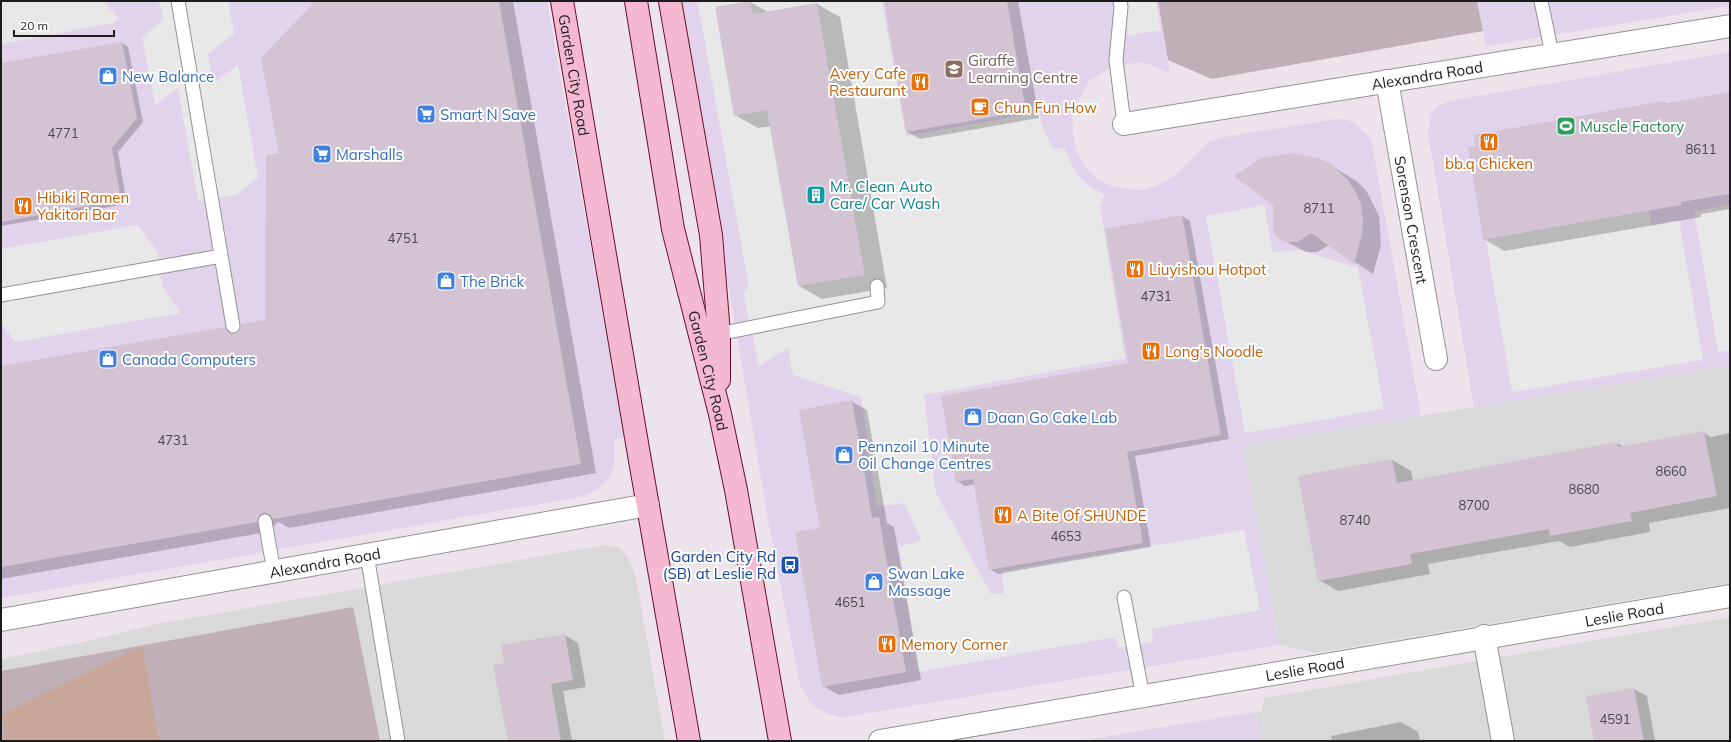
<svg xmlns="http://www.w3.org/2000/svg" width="1731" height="742" font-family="Mulish,sans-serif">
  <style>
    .residential { fill: #dad9da }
    .commercial { fill: #e2d3ed }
    .construction { fill: #c0afb7 }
    .forest { fill: #c9a69a }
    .parking { fill: #e8e8e8 }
    .shadow { fill: #0003 }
    .building { fill: #d3c3d3 }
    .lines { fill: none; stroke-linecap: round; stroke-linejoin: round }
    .service-casing { stroke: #939393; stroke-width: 15 }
    .minor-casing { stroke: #939393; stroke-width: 24 }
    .secondary-casing { stroke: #6a0d2c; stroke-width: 24 }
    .service { stroke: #fff; stroke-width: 13 }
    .minor { stroke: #fff; stroke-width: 22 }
    .secondary { stroke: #f4b9d1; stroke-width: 22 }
    .labels { text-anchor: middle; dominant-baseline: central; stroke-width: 4; stroke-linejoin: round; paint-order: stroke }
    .number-label { font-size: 13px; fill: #4a464a }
    .education-label { font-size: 15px; fill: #785e54; stroke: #fff; text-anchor: start }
    .food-label { font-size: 15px; fill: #c56008; stroke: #fff; text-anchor: start }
    .street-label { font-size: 15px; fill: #1c1c1c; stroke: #fff }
    .shop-label { font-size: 15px; fill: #366cbe; stroke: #fff; text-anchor: start }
    .leisure-label { font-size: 15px; fill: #27864d; stroke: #fff; text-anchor: start }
    .culture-label { font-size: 15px; fill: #0d838f; stroke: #fff; text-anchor: start }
    .transit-label { font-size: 15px; fill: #164399; stroke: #fff; text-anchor: end }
  </style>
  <rect width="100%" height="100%" fill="#ede3eb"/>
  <!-- residential -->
  <path class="residential" d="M1730,365V583L1316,653L1279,645L1242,445Z
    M605,545L618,547L624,552L630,561L636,578L665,741H1V659L79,643L157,624Z
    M1730,617V741H1260L1256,712L1262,711L1264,698Z"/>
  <!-- commercial -->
  <path class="commercial" d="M1,1H547L624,437L614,440L615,463L610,476L600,487L585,496L1,598Z
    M680,1H1158L1170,74L1152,65L1139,62L1109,68L1089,81L1072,112L1073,136L1078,154L1085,167L1096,178L1109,185L1126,189L1142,190L1158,185L1174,176L1206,144L1219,138L1335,119H1344L1353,122L1368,135L1372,144L1421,416L1243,445L1279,645L851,716L840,717L829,714L818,709L809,701L800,685L769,525Z
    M1477,1H1730V6L1486,46Z
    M1730,52V365L1474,407L1428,133L1431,114L1438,106L1450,101Z
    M1256,712L1260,741H1080Z"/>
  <!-- construction -->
  <path class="construction" d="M1158,1H1477L1483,31L1212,79L1168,60Z
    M353,607L380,741H2L1,671Z"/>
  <!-- forest -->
  <path class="forest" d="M142,646L159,741H6L2,714Z"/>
  <!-- parking -->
  <path class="parking" d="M1,1H103L119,19L113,23L1,44Z
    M156,1H228L234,34L208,54L212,82H216L238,65L258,178L236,195L198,201L178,88L155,105L142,38L163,19L161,6Z
    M708,1H749L716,7L767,110L798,286L865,274L817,3L753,14L750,1H882L906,136L1040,112L1041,124L1053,149L1064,148L1076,173L1089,186L1105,195L1100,206L1125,358L924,395L936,493L991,594L1004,593L1002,571L1244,530L1260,610L1152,629L1153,642L1118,648L1115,637L918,672L899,546L918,542L921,539L904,503L877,507L861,397L793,375L788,348L759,366L743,293L749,287L698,4Z
    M1122,1H1156L1161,30L1128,36Z
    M1264,205L1273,252L1300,250L1358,268L1384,409L1245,433L1206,216Z
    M1730,205V350L1718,352L1694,211Z
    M1649,211L1651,225L1679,220L1703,360L1512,392L1486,240Z
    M137,225L157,251L163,287L180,313L15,342L1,323V249Z"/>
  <!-- shadow -->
  <path class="shadow" d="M316,1H513L596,473L289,528L279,522L275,524L273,531L1,579V367L225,328L236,334L266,321L280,154Z
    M885,1H1018L1039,118L920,139L907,132Z
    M750,2L768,12L817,4L840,17L887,288L822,299L799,286L771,126L758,128L735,115L716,8Z
    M122,43L128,47L143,122L118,152L127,204L1,226V64Z
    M1730,93V209L1701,214V217L1504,251L1484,239L1663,102L1667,104Z
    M1318,158L1358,182L1367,192L1379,216L1381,245L1373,274L1329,245L1317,252H1306L1279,238Z
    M1182,216L1190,221L1229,439L1135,456L1151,547L998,574L990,569L975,484L965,486L957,481L1129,364Z
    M851,401L867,410L887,523L894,527L921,680L839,695L823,686L821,529Z
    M1704,433L1711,437L1730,433V508L1649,523L1650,532L1570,547L1559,541L1428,564L1430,574L1338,591L1319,580L1392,460L1411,471L1413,481L1617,443L1624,447Z
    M565,635L578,643L586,687L563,691L572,741H509L506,664Z
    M1634,689L1647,696L1655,741H1595Z
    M1401,722L1418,732L1420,741H1332L1331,736Z"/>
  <!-- building -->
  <path class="building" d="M315,1H499L581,464L273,519L271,516L264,513L260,515L257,522L1,567V366L225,327L230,333L235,334L240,329L241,324L265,320L266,155L279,153L261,58Z
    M750,1L753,14L817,3L865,275L798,286L767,110L734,116L715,7Z
    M884,1H1007L1026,111L906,132Z
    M122,42L137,118L112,148L121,200L1,222V63Z
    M1730,92V194L1681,202V205L1483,240L1468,147L1475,146L1474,135L1663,101L1664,104Z
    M1292,153L1318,158L1330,163L1348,180L1356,193L1361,204L1363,221L1362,234L1354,264L1311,233L1298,242H1286L1278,238L1273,230V205L1234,176L1261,158Z
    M1182,215L1221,435L1127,452L1143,543L989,570L973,479L956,482L941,396L1128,363L1105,229Z
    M852,400L872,518L879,517L906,672L822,687L795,532L820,528L799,410Z
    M1704,431L1717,496L1630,513L1632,521L1550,536L1549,529L1410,554L1412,564L1318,581L1298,476L1392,459L1397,483L1617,442L1618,447Z
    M565,634L573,680L551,684L561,741H508L493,665L504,663L501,645Z
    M1634,688L1644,741H1594L1586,696Z"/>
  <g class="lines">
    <defs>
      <path id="service" d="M178,1L233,326
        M1120,1L1121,7L1116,60L1124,124
        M1541,1L1552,54
        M1,295L221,256
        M713,335L878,302L877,286
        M265,521L274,572
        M367,555L398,741
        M1124,597L1143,697"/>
      <g id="minor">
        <path id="s1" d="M1387,81L1436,359"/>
        <path id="s2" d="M1124,124L1730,26"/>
        <path id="s3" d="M1,620L648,505"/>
        <path d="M1484,636L1503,741"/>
        <path id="s4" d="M880,741L1730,596"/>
      </g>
      <g id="secondary">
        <path id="s5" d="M562,1L638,449L689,741"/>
        <path id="s6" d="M636,1L673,229L720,414L736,490L780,741"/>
        <path d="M670,1L711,235L719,334V380"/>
      </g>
    </defs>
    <!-- service casing -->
    <use href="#service" class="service-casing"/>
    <!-- minor casing -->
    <use href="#minor" class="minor-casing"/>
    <!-- secondary casing -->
    <use href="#secondary" class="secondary-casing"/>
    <!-- service -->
    <use href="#service" class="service"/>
    <!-- minor -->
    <use href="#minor" class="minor"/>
    <!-- secondary -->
    <use href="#secondary" class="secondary"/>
  </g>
  <!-- icons -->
  <defs>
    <symbol id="school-square" viewBox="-11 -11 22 22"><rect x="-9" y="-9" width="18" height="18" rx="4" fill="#8d6e63" stroke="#fff"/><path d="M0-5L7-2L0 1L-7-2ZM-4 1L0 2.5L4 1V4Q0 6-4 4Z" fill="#fff"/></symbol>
    <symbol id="shop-square" viewBox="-11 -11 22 22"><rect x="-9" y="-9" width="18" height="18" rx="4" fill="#3f7fe0" stroke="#fff"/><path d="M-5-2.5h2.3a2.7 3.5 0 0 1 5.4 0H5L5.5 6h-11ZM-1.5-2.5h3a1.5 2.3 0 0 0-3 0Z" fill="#fff"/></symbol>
    <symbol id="restaurant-square" viewBox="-11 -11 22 22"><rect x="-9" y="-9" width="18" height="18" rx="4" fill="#e8710a" stroke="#fff"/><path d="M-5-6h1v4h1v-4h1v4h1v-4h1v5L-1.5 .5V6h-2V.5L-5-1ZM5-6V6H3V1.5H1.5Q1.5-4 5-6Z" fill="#fff"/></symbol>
    <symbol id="cafe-square" viewBox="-11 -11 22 22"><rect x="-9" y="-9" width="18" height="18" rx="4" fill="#e8710a" stroke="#fff"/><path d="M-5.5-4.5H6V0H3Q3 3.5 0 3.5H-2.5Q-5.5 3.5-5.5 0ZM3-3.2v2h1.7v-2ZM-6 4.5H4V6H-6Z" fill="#fff"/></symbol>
    <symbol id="supermarket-square" viewBox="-11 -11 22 22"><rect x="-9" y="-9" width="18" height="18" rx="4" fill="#3f7fe0" stroke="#fff"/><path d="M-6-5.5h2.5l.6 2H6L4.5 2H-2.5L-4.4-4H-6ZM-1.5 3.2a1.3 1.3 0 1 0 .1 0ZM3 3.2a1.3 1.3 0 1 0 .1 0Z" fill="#fff"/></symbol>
    <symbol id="stadium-square" viewBox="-11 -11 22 22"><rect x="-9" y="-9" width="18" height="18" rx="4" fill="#2e9e5b" stroke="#fff"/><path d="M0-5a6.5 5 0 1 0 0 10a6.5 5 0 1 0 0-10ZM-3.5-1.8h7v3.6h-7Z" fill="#fff"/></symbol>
    <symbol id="building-square" viewBox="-11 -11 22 22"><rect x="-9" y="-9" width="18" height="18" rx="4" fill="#0f9aa8" stroke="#fff"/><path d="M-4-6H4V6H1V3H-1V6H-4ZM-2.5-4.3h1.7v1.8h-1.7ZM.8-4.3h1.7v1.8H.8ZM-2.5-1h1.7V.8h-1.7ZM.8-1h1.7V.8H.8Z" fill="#fff"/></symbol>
    <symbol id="bus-square" viewBox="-11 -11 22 22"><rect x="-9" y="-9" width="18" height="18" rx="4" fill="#1a4fb4" stroke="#fff"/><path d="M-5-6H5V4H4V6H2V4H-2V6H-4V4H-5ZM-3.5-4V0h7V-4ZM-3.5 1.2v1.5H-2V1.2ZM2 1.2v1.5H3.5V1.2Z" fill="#fff"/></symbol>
  </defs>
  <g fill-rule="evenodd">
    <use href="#school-square" x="943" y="58" width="22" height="22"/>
    <use href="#shop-square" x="97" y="65" width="22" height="22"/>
    <use href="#restaurant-square" x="909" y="71" width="22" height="22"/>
    <use href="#cafe-square" x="969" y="96" width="22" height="22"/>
    <use href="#supermarket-square" x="415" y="103" width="22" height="22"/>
    <use href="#stadium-square" x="1555" y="115" width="22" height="22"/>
    <use href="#restaurant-square" x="1478" y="131" width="22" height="22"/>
    <use href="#supermarket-square" x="311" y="143" width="22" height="22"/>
    <use href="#building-square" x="805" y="184" width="22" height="22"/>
    <use href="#restaurant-square" x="12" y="195" width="22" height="22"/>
    <use href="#restaurant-square" x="1124" y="258" width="22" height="22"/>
    <use href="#shop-square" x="435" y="270" width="22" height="22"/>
    <use href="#restaurant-square" x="1140" y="340" width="22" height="22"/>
    <use href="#shop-square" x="97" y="348" width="22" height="22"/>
    <use href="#shop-square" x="962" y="406" width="22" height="22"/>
    <use href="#shop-square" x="833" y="444" width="22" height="22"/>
    <use href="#restaurant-square" x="992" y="504" width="22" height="22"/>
    <use href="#bus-square" x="779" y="554" width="22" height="22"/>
    <use href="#shop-square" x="863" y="571" width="22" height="22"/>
    <use href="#restaurant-square" x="876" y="633" width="22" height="22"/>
  </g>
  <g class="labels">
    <!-- number labels -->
    <g class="number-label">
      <text x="63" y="133">4771</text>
      <text x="1701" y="149">8611</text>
      <text x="1319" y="208">8711</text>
      <text x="403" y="238">4751</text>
      <text x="1156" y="296">4731</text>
      <text x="173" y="440">4731</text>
      <text x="1671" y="471">8660</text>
      <text x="1584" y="489">8680</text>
      <text x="1474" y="505">8700</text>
      <text x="1355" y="520">8740</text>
      <text x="1066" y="536">4653</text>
      <text x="850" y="602">4651</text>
      <text x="1615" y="719">4591</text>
    </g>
    <!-- education labels -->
    <g class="education-label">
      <text x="968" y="60">Giraffe<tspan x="968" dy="17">Learning Centre</tspan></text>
    </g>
    <!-- food labels -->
    <g class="food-label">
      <text x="906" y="73" text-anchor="end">Avery Cafe<tspan x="906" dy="17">Restaurant</tspan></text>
      <text x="994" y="107">Chun Fun How</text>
      <text x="1489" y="163" text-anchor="middle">bb.q Chicken</text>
      <text x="37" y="197">Hibiki Ramen<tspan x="37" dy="17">Yakitori Bar</tspan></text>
      <text x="1149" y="269">Liuyishou Hotpot</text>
      <text x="1165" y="351">Long's Noodle</text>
      <text x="1017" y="515">A Bite Of SHUNDE</text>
      <text x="901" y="644">Memory Corner</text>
    </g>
    <!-- street labels -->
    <g class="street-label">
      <text stroke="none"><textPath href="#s5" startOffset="75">Garden City Road</textPath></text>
      <text stroke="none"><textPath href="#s2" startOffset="307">Alexandra Road</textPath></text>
      <text stroke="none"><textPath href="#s1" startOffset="141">Sorenson Crescent</textPath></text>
      <text stroke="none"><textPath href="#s6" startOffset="377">Garden City Road</textPath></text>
      <text stroke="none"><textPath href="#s3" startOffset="329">Alexandra Road</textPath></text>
      <text stroke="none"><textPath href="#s4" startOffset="755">Leslie Road</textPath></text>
      <text stroke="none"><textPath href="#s4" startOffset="431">Leslie Road</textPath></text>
    </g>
    <!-- shop labels -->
    <g class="shop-label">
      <text x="122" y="76">New Balance</text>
      <text x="440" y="114">Smart N Save</text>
      <text x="336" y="154">Marshalls</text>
      <text x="460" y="281">The Brick</text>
      <text x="122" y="359">Canada Computers</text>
      <text x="987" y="417">Daan Go Cake Lab</text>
      <text x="858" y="446">Pennzoil 10 Minute<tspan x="858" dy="17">Oil Change Centres</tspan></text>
      <text x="888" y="573">Swan Lake<tspan x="888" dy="17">Massage</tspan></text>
    </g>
    <!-- leisure labels -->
    <g class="leisure-label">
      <text x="1580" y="126">Muscle Factory</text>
    </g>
    <!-- culture labels -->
    <g class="culture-label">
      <text x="830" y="186">Mr. Clean Auto<tspan x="830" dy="17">Care/ Car Wash</tspan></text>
    </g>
    <!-- transit labels -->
    <g class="transit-label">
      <text x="776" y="556">Garden City Rd<tspan x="776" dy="17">(SB) at Leslie Rd</tspan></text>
    </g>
  </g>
  <!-- border -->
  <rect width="1731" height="742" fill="none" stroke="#1c1c1c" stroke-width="4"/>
  <!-- scale -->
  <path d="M14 30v6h100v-6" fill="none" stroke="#1c1c1c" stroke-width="2"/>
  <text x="20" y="30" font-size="12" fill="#1c1c1c" stroke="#ffffff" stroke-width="3" paint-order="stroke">20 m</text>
</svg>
